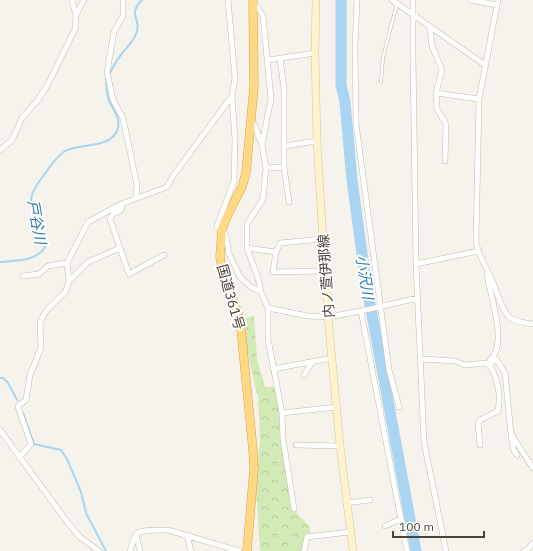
<svg xmlns="http://www.w3.org/2000/svg" width="533" height="551" font-family="'IBM Plex Sans','Noto Sans JP',sans-serif">
  <style>
    .forest { fill: url(#forest-crowns) }
    .lines { fill: none; stroke-linecap: round; stroke-linejoin: round }
    .stream { stroke: #a9d4f2; stroke-width: 2 }
    .river { stroke: #a9d4f2; stroke-width: 11 }
    .service-casing { stroke: #c2bbae; stroke-width: 3.5 }
    .minor-casing { stroke: #c2bbae; stroke-width: 6 }
    .secondary-casing { stroke: #d6c79b; stroke-width: 8 }
    .trunk-casing { stroke: #e0a43c; stroke-width: 9 }
    .service { stroke: #fff; stroke-width: 2.5 }
    .minor { stroke: #fff; stroke-width: 5 }
    .secondary { stroke: #fff3cd; stroke-width: 7 }
    .trunk { stroke: #ffd985; stroke-width: 8 }
    .labels { text-anchor: middle; dominant-baseline: central; stroke-width: 4; stroke-linejoin: round; paint-order: stroke }
    .street-label { font-size: 14px; fill: #4b4439; stroke: #fff }
    .water-label { font-size: 15px; font-style: italic; fill: #2e7ab2; stroke: #fff }
  </style>
  <defs>
    <pattern id="forest-crowns" width="20" height="18" patternUnits="userSpaceOnUse"><rect width="20" height="18" fill="#d2eab5"/><path d="M2 6a3 3 0 1 1 6 0M12 15a3 3 0 1 1 6 0" fill="none" stroke="#b6ca9c"/></pattern>
  </defs>
  <rect width="100%" height="100%" fill="#f6f3ec"/>
  <!-- forest -->
  <path class="forest" d="M254,315L257,359L265,387H274L280,397L282,449L296,512L309,526L311,537L301,551H260L256,488L260,438L258,398L245,341V319Z"/>
  <g class="lines">
    <!-- stream -->
    <path class="stream" d="M110,73C114,65 118,58 124,51C129,45 135,39 137,31C141,18 127,15 142,0
      M0,262C16,260 36,262 45,247C42,232 32,214 31,201C31,192 37,185 41,179C48,170 55,157 65,151C79,143 109,149 117,131C123,117 110,108 108,97C106,91 107,85 106,79
      M0,378H3L8,383L17,400
      M23,413L34,444L61,450L67,459L81,492L86,513L106,551"/>
    <!-- river -->
    <path class="river" d="M341,0V85L345,102L352,180L366,283L416,551"/>
    <defs>
      <path id="service" d="M381,82L383,57L397,4"/>
      <path id="minor" d="M72,0L76,15
        M123,0V16L114,32L107,72L113,100L123,118L137,185L136,198
        M228,0L235,78L232,96L235,139L234,181L217,226L222,229L226,236L229,254L240,277L251,287L261,292L268,308L308,316L328,317L361,311L418,298
        M357,0L355,48L356,124L389,370L399,407
        M392,0L485,65
        M413,0V57L416,264L424,442L446,551
        M470,0L497,5
        M498,0L479,99L476,242C478,255 486,267 492,280C497,291 500,307 509,317C515,322 525,323 533,324
        M253,4L258,8L263,16L271,99L262,144
        M430,27L432,46L442,70L436,93L437,109L446,124L445,161
        M280,59L284,89V167L289,202
        M268,60L315,53
        M436,93L479,99
        M251,120L254,124L262,145L266,168L263,199L247,224V248L258,278L261,292
        M284,146L317,141
        M0,150L12,140L22,118L37,101L47,86L75,29L76,15L84,0
        M266,168L284,167
        M120,248L129,274L164,255
        M247,248L276,252L273,272L325,271
        M276,252L280,243L323,239
        M416,264L479,251
        M487,273C489,294 509,344 490,360
        M23,276L39,274L48,266L67,263
        M69,281L88,262L120,248L110,219L113,214L121,210L122,206L121,204
        M268,308V339L282,413L283,439L294,509
        M361,311L407,551
        M421,359L455,361L465,365L487,363C498,374 501,396 498,411L480,420L478,423L480,445
        M489,365L496,359L505,373L511,434L533,468
        M273,369L332,358
        M304,375L312,362
        M282,413L337,407
        M0,430L68,523L80,537L99,551
        M511,437L514,451L517,455
        M296,445L340,446
        M19,458L31,444L18,407L19,405L26,400L30,375L41,348L40,322L46,311L66,291L69,281L67,263L88,222L121,204L167,187L173,176L232,96
        M346,503L370,500
        M385,526L400,519
        M136,535L140,551
        M187,535L191,551
        M130,551C132,546 133,537 137,533C142,529 162,530 168,530L239,551
        M304,551L307,537L350,532
        M524,551L528,549L533,543"/>
      <path id="secondary" d="M316,0L315,53L317,141L323,239L328,317L340,446L353,551"/>
      <path id="trunk" d="M247,551L254,469L253,450L240,319L222,269L220,257L222,229L228,214L242,187L246,173L254,87L253,0"/>
    </defs>
    <!-- service casing -->
    <use href="#service" class="service-casing"/>
    <!-- minor casing -->
    <use href="#minor" class="minor-casing"/>
    <!-- secondary casing -->
    <use href="#secondary" class="secondary-casing"/>
    <!-- trunk casing -->
    <use href="#trunk" class="trunk-casing"/>
    <!-- service -->
    <use href="#service" class="service"/>
    <!-- minor -->
    <use href="#minor" class="minor"/>
    <!-- secondary -->
    <use href="#secondary" class="secondary"/>
    <!-- trunk -->
    <use href="#trunk" class="trunk"/>
  </g>
  <g class="labels">
    <!-- street labels -->
    <g class="street-label">
      <text transform="translate(326 276) rotate(-94)">内ノ萱伊那線</text>
      <text transform="translate(231 297) rotate(74)">国道361号</text>
    </g>
    <!-- water labels -->
    <g class="water-label">
      <text transform="translate(37 222) rotate(80)">戸谷川</text>
      <text transform="translate(365 277) rotate(81)">小沢川</text>
    </g>
  </g>
  <!-- scale -->
  <path d="M393 531v6h91v-6" fill="none" stroke="#4b4439" stroke-width="2"/>
  <text x="399" y="531" font-size="12" fill="#4b4439" stroke="#ffffff" stroke-width="3" paint-order="stroke">100 m</text>
</svg>
